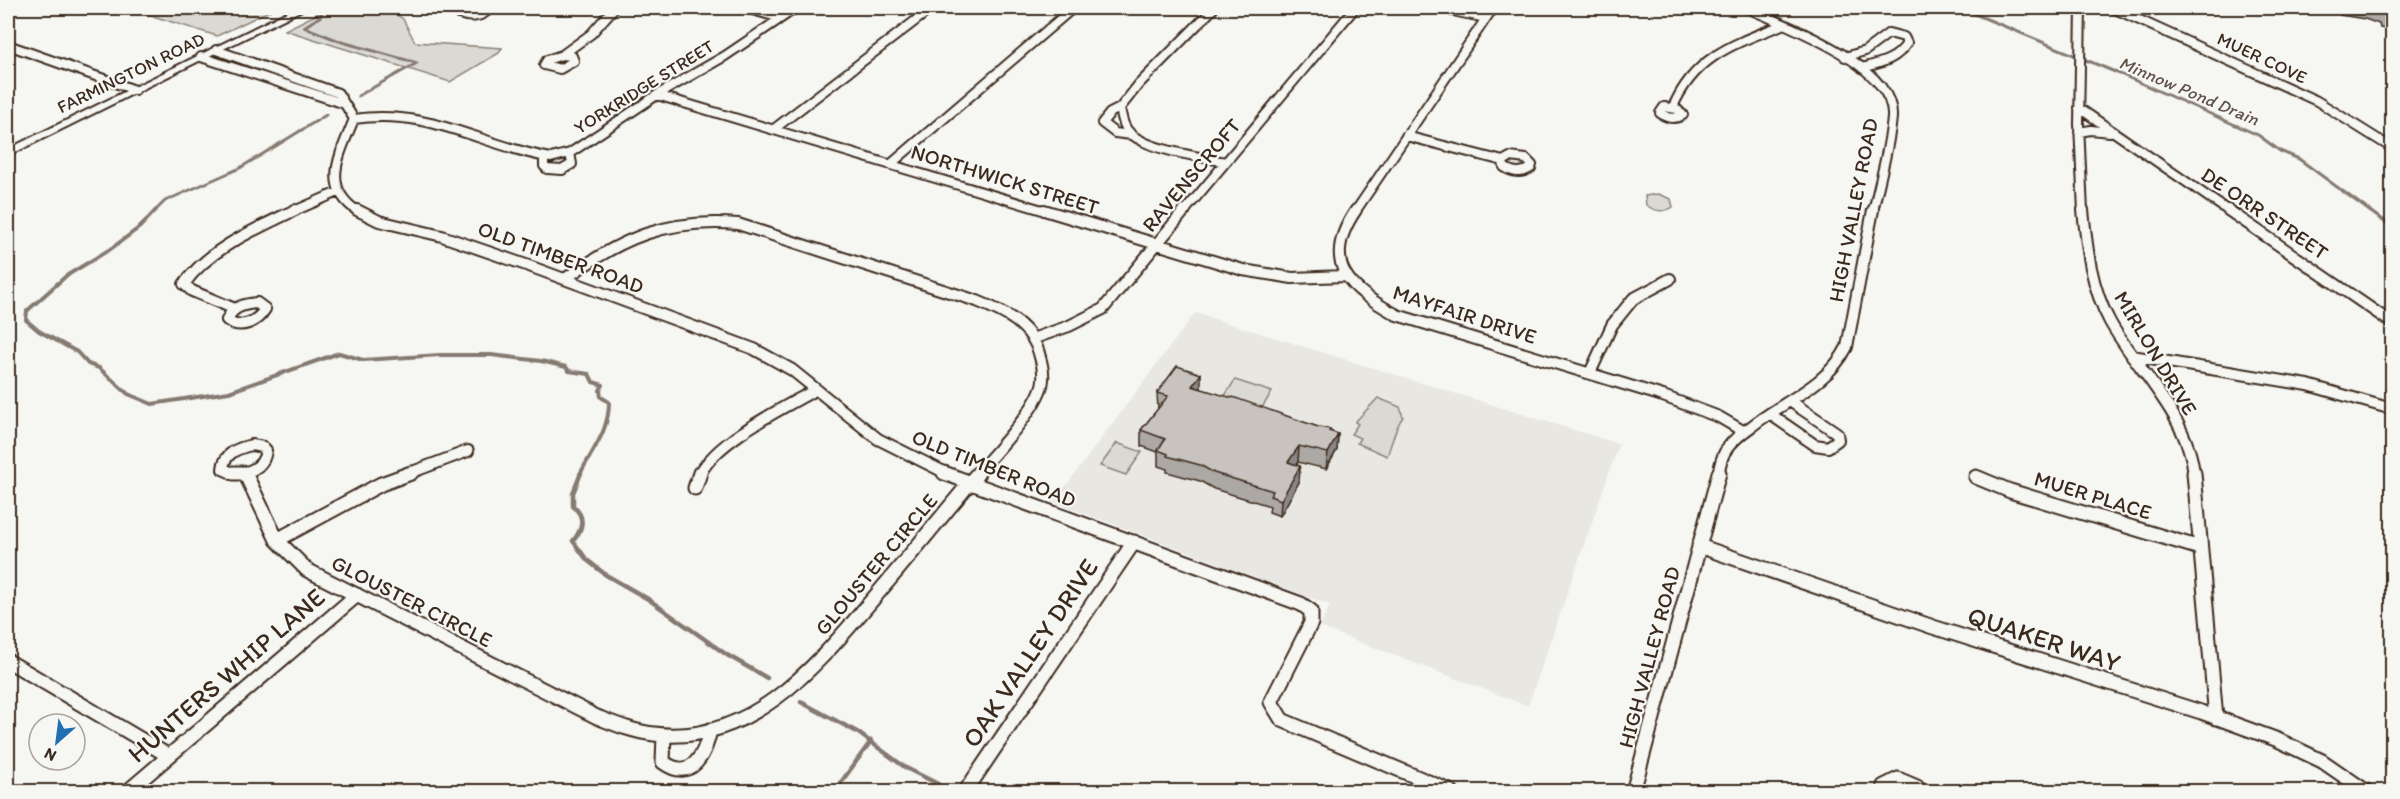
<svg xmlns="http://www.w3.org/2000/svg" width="2400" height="799" font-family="Itim,sans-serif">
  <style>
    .built { fill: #e8e7e2 }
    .green { fill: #dad9d3; stroke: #8a8278; stroke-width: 1.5 }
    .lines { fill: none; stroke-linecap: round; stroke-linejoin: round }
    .stream-far2 { stroke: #857a71; stroke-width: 3 }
    .stream-far1 { stroke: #857a71; stroke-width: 4 }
    .stream { stroke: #857a71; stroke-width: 4.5 }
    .minor-far2-casing { stroke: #3b2a1e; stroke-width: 12 }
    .minor-far1-casing { stroke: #3b2a1e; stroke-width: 14 }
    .minor-casing { stroke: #3b2a1e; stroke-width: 17 }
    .tertiary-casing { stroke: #3b2a1e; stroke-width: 4 }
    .minor-far2 { stroke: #f6f6f2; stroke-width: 8 }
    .minor-far1 { stroke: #f6f6f2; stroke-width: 10 }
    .minor { stroke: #f6f6f2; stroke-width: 13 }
    .tertiary { fill: #f6f6f2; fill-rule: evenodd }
    .wall { fill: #aca8a3; stroke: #3b2a1e; stroke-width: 1.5 }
    .shaded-wall { fill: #8c8885; stroke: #3b2a1e; stroke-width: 1.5 }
    .building { fill: #c8c3be; stroke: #3b2a1e; stroke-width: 1.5 }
    .labels { text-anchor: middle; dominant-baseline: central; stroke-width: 4.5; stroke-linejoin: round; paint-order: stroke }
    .far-street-label { font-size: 18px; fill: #3b2a1e; stroke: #f6f6f2 }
    .far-water-label { font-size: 18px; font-style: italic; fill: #605248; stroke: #f6f6f2 }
    .street-label { font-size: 21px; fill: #3b2a1e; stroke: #f6f6f2 }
    .near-street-label { font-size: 26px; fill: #3b2a1e; stroke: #f6f6f2 }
  </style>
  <rect width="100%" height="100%" fill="#f6f6f2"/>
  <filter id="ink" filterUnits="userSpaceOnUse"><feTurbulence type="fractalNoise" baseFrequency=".0167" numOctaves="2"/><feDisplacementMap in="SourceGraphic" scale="12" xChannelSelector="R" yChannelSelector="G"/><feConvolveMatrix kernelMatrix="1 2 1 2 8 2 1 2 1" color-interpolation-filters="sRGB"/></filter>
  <g filter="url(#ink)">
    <!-- built -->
    <path class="built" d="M1195,313L1619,444L1528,706L1320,627L1330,605L1054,502Z"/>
    <!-- green -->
    <path class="green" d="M127,8H275L217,36Z
      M329,8H387L403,19L415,42L502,48L499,53L450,82L285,30Z
      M1658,194L1671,199L1673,207C1664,213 1654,211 1646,205L1645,196Z
      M1235,380L1272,392L1261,409L1224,397Z
      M1378,398L1400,407L1403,417C1395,426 1392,444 1387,456L1357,443L1360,438L1351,434L1358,424L1355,422Z
      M1117,443L1142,452L1126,475L1100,466Z"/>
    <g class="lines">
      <!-- stream-far2 -->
      <path class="stream-far2" d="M1960,8L2120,74L2258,135L2280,151L2299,159L2371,212
        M322,11L321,16L304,27L342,42L417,63L358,96
        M154,212L165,201L240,168L326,115"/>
      <!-- stream-far1 -->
      <path class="stream-far1" d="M156,210L140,227L112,248L66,276L27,311L26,320L39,331L77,352L88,364L99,368L128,394L152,404L229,392L339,353L363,360L440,355H491L541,361L566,367L569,371L589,374L593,382L603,385L600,390L601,397L609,402C609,431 593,449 580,474
        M2369,210L2392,227"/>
      <!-- stream -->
      <path class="stream" d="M581,473L573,493V506C586,517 583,529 573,541L587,560L606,575L648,599L727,655L767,678
        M801,702L857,732L906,768L938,784
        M834,792L871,741"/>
      <defs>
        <path id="minor-far2" d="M465,8L459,14C470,18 482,18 490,8
          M745,8L781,18
          M1214,8L1139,84L1120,108C1122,117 1123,127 1131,134C1151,151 1199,156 1225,162
          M1438,8L1486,18
          M1747,8C1785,25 1895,65 1892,117C1890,146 1879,183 1873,212
          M2081,8L2079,124L2083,212
          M2113,8L2317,101L2392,148
          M8,45L135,90
          M216,50L338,93L354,119C431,108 479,145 551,158L570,153L657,95L725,56L796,8
          M562,55L572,56L574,61L560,69L544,65L547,60Z
          M562,55L591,34L614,8
          M201,57L342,103
          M1845,57L1865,51L1889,33L1904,37L1907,43C1897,60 1880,63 1862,68
          M657,95L1049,212
          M1664,107L1677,109L1683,115C1675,120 1667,118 1660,113Z
          M1673,107C1695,56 1734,44 1782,25
          M1120,108L1110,113L1102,123L1115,133L1131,135
          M2079,108L2230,212
          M354,119C341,153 319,187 359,212
          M774,129L932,8
          M2079,132L2091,130L2110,132
          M1406,136L1503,161
          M1510,157L1526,159L1532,165L1531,168C1522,174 1513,173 1504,167L1503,161Z
          M544,158V166L547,169L562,170L572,164L570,153
          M891,164L1073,8
          M292,212L338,192
          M1184,212L1355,8
          M1355,212L1493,8"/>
        <path id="minor-far1" d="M357,210L379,221L442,236L529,266L754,349L792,370L878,439L948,474
          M1044,210L1243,270L1292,278L1345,276
          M1356,210C1319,264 1350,289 1397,315L1663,396L1719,417L1743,431
          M2083,210C2087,249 2091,287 2110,322C2137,370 2189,417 2194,474
          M2228,210L2392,323
          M565,279C621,238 667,218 738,224L977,301C1004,312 1033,325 1040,357C1042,364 1044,372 1043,380C1041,406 994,453 977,474
          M257,303L265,309C257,322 241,330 227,320C232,307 244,304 257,303Z
          M235,309L192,291L184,284C210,248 256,229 295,210
          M1035,338L1069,326L1103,309L1185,210
          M2132,356L2308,385L2392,409
          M1590,373L1612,325L1633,299L1670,279
          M1770,414L1815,445L1828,447L1838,440L1837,433L1790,401
          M252,445L263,447L266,450C264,471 240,478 223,469C224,453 238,448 252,445Z
          M245,472L246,474
          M407,474L468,451
          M700,474C717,440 782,409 815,390
          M1718,474C1720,467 1721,458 1725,452C1731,441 1742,433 1752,426C1784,401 1828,385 1847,347L1873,210"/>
        <path id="minor" d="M233,473H242
          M245,473L277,540L307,570L597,717C615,724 634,732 654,734C747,746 813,670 867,606C905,562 941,517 978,473
          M944,473L1301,604L1311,611V623L1271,702L1282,720L1452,792
          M2194,473L2216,718
          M1976,477L2010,491L2200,548
          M695,488L700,473
          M277,540L381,484L411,473
          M1699,546L1933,627L2201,712L2278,740L2322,761L2367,792
          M8,661L169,756
          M664,735L663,762C692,783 705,754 710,730
          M127,792L357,595
          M965,792L1134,542
          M1633,792L1719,473
          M1884,792V786L1898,779L1917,787L1920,792"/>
        <path id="tertiary" d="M295,8H306L8,156V149Z"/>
      </defs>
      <!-- minor-far2 casing -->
      <use href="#minor-far2" class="minor-far2-casing"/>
      <!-- minor-far1 casing -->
      <use href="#minor-far1" class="minor-far1-casing"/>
      <!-- minor casing -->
      <use href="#minor" class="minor-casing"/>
      <!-- tertiary casing -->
      <use href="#tertiary" class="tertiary-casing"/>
      <!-- minor-far2 -->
      <use href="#minor-far2" class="minor-far2"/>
      <!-- minor-far1 -->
      <use href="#minor-far1" class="minor-far1"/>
      <!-- minor -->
      <use href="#minor" class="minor"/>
      <!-- tertiary -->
      <use href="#tertiary" class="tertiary"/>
    </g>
    <!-- wall -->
    <path class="wall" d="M2338,8H2392V30L2380,28L2379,24L2365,19L2340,15Z
      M1201,389L1318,427L1330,429V431L1338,434L1337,450L1326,469L1298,462L1296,465L1300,466L1299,482L1280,516L1269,512L1270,506L1214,489L1200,481L1167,472V469L1158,466V452L1141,446V430L1158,409L1157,393Z"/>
    <!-- shaded-wall -->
    <path class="shaded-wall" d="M1201,374V390L1192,386Z
      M1338,434L1337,450L1326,469L1328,453Z
      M1299,446L1298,462L1287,478L1288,462Z
      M1300,466L1299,482L1280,516L1281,500Z"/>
    <!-- building -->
    <path class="building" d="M1177,366L1201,374L1192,386L1232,398L1233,397L1318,427L1330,429L1329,431L1338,434L1328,453L1299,446L1288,462L1300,466L1281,500L1270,496L1273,491L1214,473L1200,465L1167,456L1168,454L1158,450L1165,439L1141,430L1168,396L1157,393Z"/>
  </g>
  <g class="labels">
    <!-- far-street labels -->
    <g class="far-street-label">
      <text transform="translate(2262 58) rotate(25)">MUER COVE</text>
      <text transform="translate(131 73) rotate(-26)">FARMINGTON ROAD</text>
      <text transform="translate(644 87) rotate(-32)">YORKRIDGE STREET</text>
    </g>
    <!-- far-water labels -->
    <g class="far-water-label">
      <text transform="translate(2189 91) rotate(23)">Minnow Pond Drain</text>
    </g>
    <!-- street labels -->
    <g class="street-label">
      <text transform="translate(1191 175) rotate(-50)">RAVENSCROFT</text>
      <text transform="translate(1005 179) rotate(17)">NORTHWICK STREET</text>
      <text transform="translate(1853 210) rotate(-79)">HIGH VALLEY ROAD</text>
      <text transform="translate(2265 213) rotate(34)">DE ORR STREET</text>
      <text transform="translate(561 257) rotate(20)">OLD TIMBER ROAD</text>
      <text transform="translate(1465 314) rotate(18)">MAYFAIR DRIVE</text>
      <text transform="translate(2156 353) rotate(59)">MIRLON DRIVE</text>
      <text transform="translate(994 468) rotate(22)">OLD TIMBER ROAD</text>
      <text transform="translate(2093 495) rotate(17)">MUER PLACE</text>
      <text transform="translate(876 564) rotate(-50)">GLOUSTER CIRCLE</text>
      <text transform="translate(412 601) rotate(27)">GLOUSTER CIRCLE</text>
      <text transform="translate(1649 657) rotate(-75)">HIGH VALLEY ROAD</text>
    </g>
    <!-- near-street labels -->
    <g class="near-street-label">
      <text transform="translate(2044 639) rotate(18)">QUAKER WAY</text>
      <text transform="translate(1030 653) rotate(-56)">OAK VALLEY DRIVE</text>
      <text transform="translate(226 675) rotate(-41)">HUNTERS WHIP LANE</text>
    </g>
  </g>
  <!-- margin -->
  <rect width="2400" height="799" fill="none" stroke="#f6f6f2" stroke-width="30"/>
  <rect x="15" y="15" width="2370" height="769" fill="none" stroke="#3b2a1e" stroke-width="2" filter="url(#ink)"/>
  <!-- north arrow -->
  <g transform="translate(57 742) rotate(208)"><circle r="28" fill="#f6f6f2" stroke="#aba49d" stroke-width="1.5"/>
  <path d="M0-4.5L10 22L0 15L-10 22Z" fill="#1f6fb2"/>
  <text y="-9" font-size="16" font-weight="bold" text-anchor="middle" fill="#3b2a1e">N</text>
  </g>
</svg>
